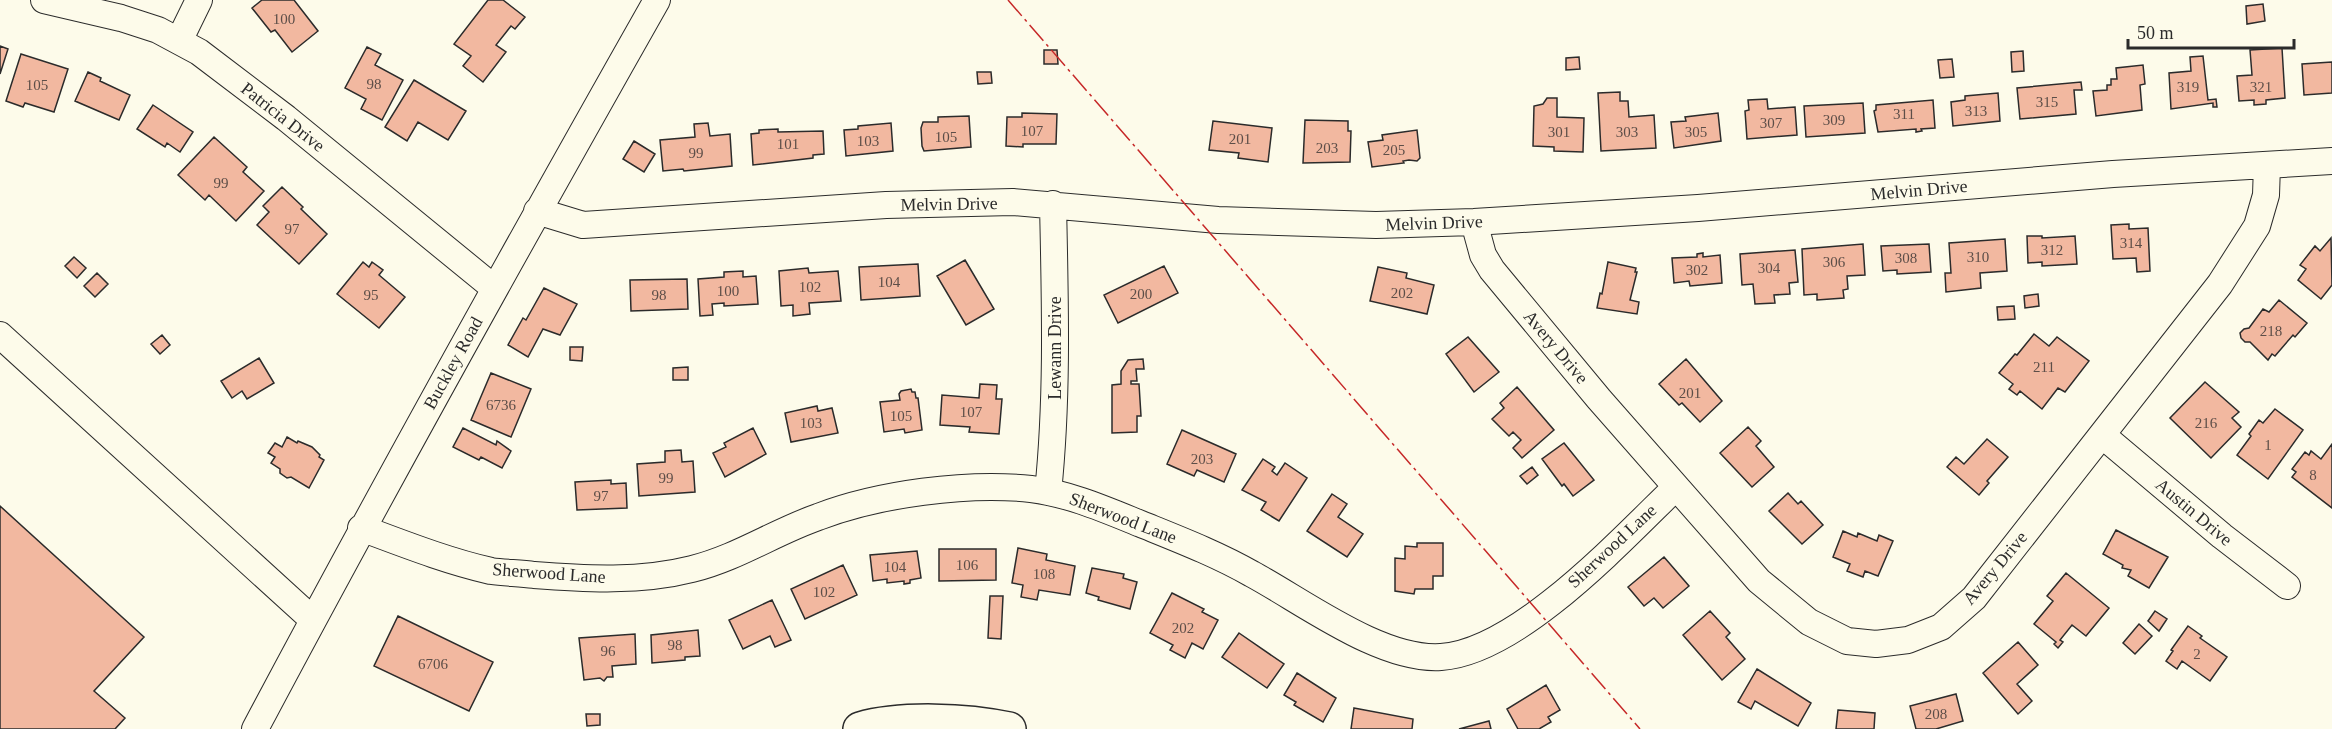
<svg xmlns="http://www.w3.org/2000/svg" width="2332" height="729" font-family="Georgia,serif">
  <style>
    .building { fill: #f2b8a0; stroke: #2b2b2b; stroke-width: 1.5 }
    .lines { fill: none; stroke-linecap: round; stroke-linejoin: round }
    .minor-casing { stroke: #2b2b2b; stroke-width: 28 }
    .highway-casing { stroke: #2b2b2b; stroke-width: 36 }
    .minor { stroke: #fdfbea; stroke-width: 26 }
    .highway { stroke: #fdfbea; stroke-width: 33 }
    .power { stroke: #c62828; stroke-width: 1.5; stroke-dasharray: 21 4.5 3 4.5; stroke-linecap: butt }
    .labels { text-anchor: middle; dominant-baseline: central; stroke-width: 4.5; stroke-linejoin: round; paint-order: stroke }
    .number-label { font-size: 15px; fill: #5d4e48 }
    .street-label { font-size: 18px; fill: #2b2b2b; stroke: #fdfbea }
  </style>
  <rect width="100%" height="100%" fill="#fdfbea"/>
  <!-- building -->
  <path class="building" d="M262,0H294L318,31L292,52L275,30L271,32L252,8Z
    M488,0H503L525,17L515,29L511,26L496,45L506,52L483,82L463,66L471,56L454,44Z
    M2263,4L2265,21L2247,24L2246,6Z
    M0,46L8,49L0,74Z
    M367,47L381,54L375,65L403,80L382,120L361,109L366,99L345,88Z
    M2282,48L2285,98L2266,100V104L2254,105V100L2239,101L2237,76L2252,75L2250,50Z
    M1044,50H1057L1058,64H1044Z
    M2023,51L2024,71L2012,72L2011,52Z
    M21,54L68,69L54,112L25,103L23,107L6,101Z
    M2203,56L2208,100L2216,99L2217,107H2213V103L2171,109L2169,73L2191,71L2190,57Z
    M1579,57L1580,69L1566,70V58Z
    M1952,59L1954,77L1940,78L1938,60Z
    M2332,62V93L2304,95L2302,64Z
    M2143,65L2145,84L2140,85L2142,110L2096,116L2093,91L2107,90V85H2111V79H2117L2116,68Z
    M88,72L101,78L100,81L130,95L119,120L75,101Z
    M977,72H991L992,83L978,84Z
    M414,80L466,111L448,140L418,122L407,141L385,127Z
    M2081,82L2082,90H2074L2076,114L2020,119L2017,88Z
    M1620,92V101H1628L1629,117L1654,115L1656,148L1601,151L1598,93Z
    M1998,93L2000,121L1953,126L1951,102L1965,100V96Z
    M1547,98H1557V117L1584,118L1583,152L1554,151V147L1533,146L1534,106L1543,104Z
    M1767,99L1768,109L1795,107L1797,135L1747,139L1745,111L1749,110L1748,100Z
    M1933,100L1935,128L1921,129L1922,131L1916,132V129L1878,132L1874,111L1876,110V105Z
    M1863,103L1865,133L1806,137L1804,106Z
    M153,105L193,132L180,152L167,143L165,147L137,129Z
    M1022,113L1057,114L1056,144H1023V147L1006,146L1007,117H1022Z
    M1718,113L1721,141L1674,148L1671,122L1686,121L1685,117Z
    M969,116L971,147L924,151L922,146L921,128L923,122H938V117Z
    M1305,120L1348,121V131H1351L1350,162L1303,163Z
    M1213,121L1272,128L1268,162L1238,158L1239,153L1209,150Z
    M708,123L710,136L730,134L732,166L684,171L683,169L663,171L660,140L695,137L694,124Z
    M891,123L893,151L846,156L844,130L858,129V126Z
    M778,129V132L823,131L824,154L813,155V158L753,165L751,134L759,133V130Z
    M1417,130L1420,158L1417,161L1409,160L1403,161L1404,163L1372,167L1368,142L1383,140L1382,135Z
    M214,137L247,167L243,172L264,191L236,221L209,195L205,200L178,175Z
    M634,141L655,154L644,172L623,159Z
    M282,187L303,207L301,209L327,234L299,264L257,225L269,212L263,206Z
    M2129,224V229L2148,228L2150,271L2137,272L2136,258L2113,259L2111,225Z
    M2027,236H2042V238L2075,236L2077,264L2042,266V262L2028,263Z
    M2331,238L2332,285L2321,299L2298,280L2306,269L2300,265L2315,246L2320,251Z
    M2005,239L2007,271L1980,273L1981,288L1946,292L1945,273H1951L1949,243Z
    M1863,244L1865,275L1847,276L1848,289L1843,290L1844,298L1817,300V294L1804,295L1802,249Z
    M1929,244L1931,272L1897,274V270L1883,271L1881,246Z
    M1795,250L1798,282L1789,283L1790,294L1774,295L1775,303L1755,304L1753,284L1742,285L1740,254Z
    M1703,253V257L1720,255L1722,283L1690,286L1689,281L1674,283L1672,258L1697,257V254Z
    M74,257L86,268L77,278L65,266Z
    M965,260L994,309L966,325L937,276Z
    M363,262L369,267L372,262L383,270L379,275L405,297L379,328L337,294Z
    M1608,262L1636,268L1635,272H1637L1630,300L1639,302L1637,314L1597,308L1600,293L1602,294Z
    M918,264L920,296L861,300L859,267Z
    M1164,266L1178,293L1118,323L1104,295Z
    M1378,267L1407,273L1406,278L1434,285L1427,314L1370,301Z
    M808,268L809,273L838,271L841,301L809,303L810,314L793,316V305L781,306L779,271Z
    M743,271V277L756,276L758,304L724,306V303L712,304L713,315L700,316L698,279L724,277V272Z
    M97,273L108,284L95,297L84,286Z
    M687,279L688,309L631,311L630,280Z
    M544,288L577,304L560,335L543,329L528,357L508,345L523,318L526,320Z
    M2038,294L2039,306L2025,308L2024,296Z
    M2279,300L2307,323L2295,337L2293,335L2275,356L2272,354L2268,360L2250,342H2245L2241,338L2240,333L2244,329L2249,328L2263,309L2269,312Z
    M2014,306L2015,319L1998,320L1997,307Z
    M2034,334L2049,346L2057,337L2089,361L2065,392L2058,388L2042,409L2020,391L2017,395L2009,389L2013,384L1999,373L2015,354L2017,355Z
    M162,335L170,345L160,354L151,344Z
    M1468,337L1499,372L1474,392L1446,354Z
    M570,347H583L582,361L570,360Z
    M259,358L274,383L247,399L242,391L232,398L221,381Z
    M1143,359L1144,369H1136L1137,381H1131V384H1139L1141,416H1137V432L1112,433V385L1121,384V371L1128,360Z
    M1686,359L1722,401L1700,422L1682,403L1679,405L1659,384Z
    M688,367V380H673V368Z
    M491,373L531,389L511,437L471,420Z
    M2205,382L2239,412L2232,418L2241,427L2211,458L2170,418Z
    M980,384L997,385L996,399H1002L999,434L969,432L970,427L940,425L942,395L979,398Z
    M1517,387L1554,430L1522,458L1513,448L1521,440L1513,432L1509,436L1492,419L1504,408L1500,403Z
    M911,389L912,392H915L916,398H918L922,430L905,433L904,429L884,432L880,402L900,400L899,394L901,391Z
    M817,406L818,411L832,408L838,433L791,442L785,413Z
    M2275,409L2303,430L2268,479L2237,455L2251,436L2249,434L2259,420L2263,423Z
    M1748,427L1761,441L1756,446L1774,467L1752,487L1720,453Z
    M463,428L496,445L497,441L511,451L502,468L481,457L479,460L453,447Z
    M753,428L766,454L725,477L713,453L726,447L724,443Z
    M1182,430L1236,454L1224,482L1197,470L1194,476L1167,464Z
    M287,437L297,443L298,441L312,447L320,455L319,457L324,460L309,488L291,477L287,478L280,473V469L271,463L275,457L268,453L275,443L282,447Z
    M1987,439L2008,457L1987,481L1989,483L1979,495L1947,467L1956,457L1964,464Z
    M1564,443L1594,480L1573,496L1564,484L1562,486L1542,459Z
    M2332,444V508L2292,477L2296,472L2292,469L2305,452L2309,455L2311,451L2321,459Z
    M681,450L682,462L693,461L695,492L639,496L637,464L665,462V451Z
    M1263,459L1275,467L1272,471L1277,475L1285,463L1307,478L1279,521L1261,510L1266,502L1242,490Z
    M1532,467L1538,475L1527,484L1520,476Z
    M611,480V484L626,483L627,508L577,510L575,482Z
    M1788,493L1798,504L1801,501L1823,525L1802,544L1769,511Z
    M1332,494L1347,504L1338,517L1363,534L1347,557L1307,531Z
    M0,506L144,637L94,691L125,718L115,729H0Z
    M2116,530L2168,557L2149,588L2128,576L2131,570L2122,568L2123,565L2103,554Z
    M1843,531L1857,537L1858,533L1877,541L1879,535L1893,541L1878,576L1865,571L1863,577L1847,571L1850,564L1833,557Z
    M1417,543H1443V576H1433V589H1415L1414,594L1395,591V558L1405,559V546L1417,547Z
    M1018,548L1047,554L1046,560L1075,566L1070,595L1039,590L1037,600L1021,597L1023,585L1012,583Z
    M939,549H996V580L939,581Z
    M917,551L921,578L910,580V583L904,584V581L887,583V579L873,581L870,555Z
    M1664,557L1689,586L1663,608L1654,598L1644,606L1628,587Z
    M843,565L857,595L805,619L791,589Z
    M1092,568L1124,574L1123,578L1137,582L1130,609L1098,600L1099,597L1086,593Z
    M2066,573L2109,608L2086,636L2072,625L2060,640L2063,642L2058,648L2054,644L2056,642L2034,624L2053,601L2047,596Z
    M1172,593L1204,609L1202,612L1218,620L1203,649L1192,643L1185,658L1170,650L1173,645L1150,633Z
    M990,596H1003L1001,639L988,638Z
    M772,600L791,640L775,647L770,636L743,649L729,620Z
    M1710,611L1730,633L1726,637L1745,659L1722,680L1683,635Z
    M2155,611L2167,619L2159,631L2148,621Z
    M398,616L493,662L469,711L374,666Z
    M2139,624L2152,636L2135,654L2123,643Z
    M2188,626L2202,636L2200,638L2227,657L2210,681L2182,661L2177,669L2166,661L2173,651L2171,650Z
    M698,630L700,656L685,657V660L652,663L651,635Z
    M1239,633L1284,664L1267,688L1222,657Z
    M635,634L636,664L612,666L613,677H607L604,681L600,678L584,680L579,638Z
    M2018,642L2038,665L2017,684L2032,701L2018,714L1983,673Z
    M1757,669L1811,703L1798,726L1755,701L1751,709L1738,702Z
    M1297,673L1336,698L1323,722L1294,705L1296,702L1284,695Z
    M1546,685L1560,710L1548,717L1551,722L1539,729H1518L1507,709Z
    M1956,694L1963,721L1936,729H1916L1910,706Z
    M1354,708L1413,719L1412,729H1351Z
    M1838,710L1875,713L1874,729H1836Z
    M586,714H600V725L587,726Z
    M1489,721L1491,729H1459Z"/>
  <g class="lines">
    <defs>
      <path id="minor" d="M44,0L121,18L158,30L199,52L286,118L494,288
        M179,41L199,0
        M537,211L583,225L886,205L1013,202L1218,220L1376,225L1474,222L1698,208L2113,174L2332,161
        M1474,222L1483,255L1492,270L1599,399L1759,581L1809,622L1847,641L1876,644L1908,640L1941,627L1974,598L2220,284L2257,226L2266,195L2267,165
        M0,335L313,620
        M2102,435L2222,536L2287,586
        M1048,492C1058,396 1055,300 1053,204
        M361,528C404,544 447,561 491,571C505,573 520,573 534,575C586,579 641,582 692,569C737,558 775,532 818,517C878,494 967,482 1031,489C1070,494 1104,509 1141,524C1178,539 1217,554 1252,574C1304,602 1381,661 1441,657C1518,652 1621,540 1676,487
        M255,729C385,484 520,242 657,0"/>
      <path id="highway" d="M860,729C901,717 967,720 1009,729"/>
    </defs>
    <!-- minor casing -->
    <use href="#minor" class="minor-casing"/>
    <!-- highway casing -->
    <use href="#highway" class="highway-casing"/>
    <!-- minor -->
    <use href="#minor" class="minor"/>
    <!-- highway -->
    <use href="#highway" class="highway"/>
    <!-- power -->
    <path class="power" d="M1008,0L1640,729"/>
  </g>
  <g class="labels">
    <!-- number labels -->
    <g class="number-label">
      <text x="284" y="19">100</text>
      <text x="374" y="84">98</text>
      <text x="37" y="85">105</text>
      <text x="2188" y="87">319</text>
      <text x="2261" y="87">321</text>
      <text x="2047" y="102">315</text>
      <text x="1976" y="111">313</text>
      <text x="1904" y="114">311</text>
      <text x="1834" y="120">309</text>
      <text x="1771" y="123">307</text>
      <text x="1032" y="131">107</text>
      <text x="1559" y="132">301</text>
      <text x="1627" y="132">303</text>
      <text x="1696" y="132">305</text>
      <text x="946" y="137">105</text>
      <text x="1240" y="139">201</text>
      <text x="868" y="141">103</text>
      <text x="788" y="144">101</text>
      <text x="1327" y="148">203</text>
      <text x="1394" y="150">205</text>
      <text x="696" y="153">99</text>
      <text x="221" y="183">99</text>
      <text x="292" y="229">97</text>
      <text x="2131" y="243">314</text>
      <text x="2052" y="250">312</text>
      <text x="1978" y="257">310</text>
      <text x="1906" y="258">308</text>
      <text x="1834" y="262">306</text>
      <text x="1769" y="268">304</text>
      <text x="1697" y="270">302</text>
      <text x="889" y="282">104</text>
      <text x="810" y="287">102</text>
      <text x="728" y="291">100</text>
      <text x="1402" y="293">202</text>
      <text x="1141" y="294">200</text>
      <text x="371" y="295">95</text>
      <text x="659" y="295">98</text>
      <text x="2271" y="331">218</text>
      <text x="2044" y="367">211</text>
      <text x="1690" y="393">201</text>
      <text x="501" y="405">6736</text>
      <text x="971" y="412">107</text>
      <text x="901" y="416">105</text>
      <text x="811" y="423">103</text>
      <text x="2206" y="423">216</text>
      <text x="2268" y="445">1</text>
      <text x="1202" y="459">203</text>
      <text x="2313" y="475">8</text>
      <text x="666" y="478">99</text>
      <text x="601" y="496">97</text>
      <text x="967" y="565">106</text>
      <text x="895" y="567">104</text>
      <text x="1044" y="574">108</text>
      <text x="824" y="592">102</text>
      <text x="1183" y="628">202</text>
      <text x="675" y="645">98</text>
      <text x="608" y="651">96</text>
      <text x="2197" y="654">2</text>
      <text x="433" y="664">6706</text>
      <text x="1936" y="714">208</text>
    </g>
    <!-- street labels -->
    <g class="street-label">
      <text transform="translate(283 117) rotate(38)">Patricia Drive</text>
      <text transform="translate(1919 190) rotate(-5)">Melvin Drive</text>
      <text transform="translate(949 204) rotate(-1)">Melvin Drive</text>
      <text transform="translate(1434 223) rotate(-2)">Melvin Drive</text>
      <text transform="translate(1556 347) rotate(50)">Avery Drive</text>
      <text transform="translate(1055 348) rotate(-90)">Lewann Drive</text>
      <text transform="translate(453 363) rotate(-61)">Buckley Road</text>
      <text transform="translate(2194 512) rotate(40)">Austin Drive</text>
      <text transform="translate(1123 518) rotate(21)">Sherwood Lane</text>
      <text transform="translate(1612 546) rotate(-43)">Sherwood Lane</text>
      <text transform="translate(1995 568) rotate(-50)">Avery Drive</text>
      <text transform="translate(549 573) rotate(4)">Sherwood Lane</text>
    </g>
  </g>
  <!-- scale -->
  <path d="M2128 39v9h166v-9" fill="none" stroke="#2b2b2b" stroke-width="3"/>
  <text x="2137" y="39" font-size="18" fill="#2b2b2b" stroke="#fdfbea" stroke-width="4.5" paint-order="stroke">50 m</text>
</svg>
